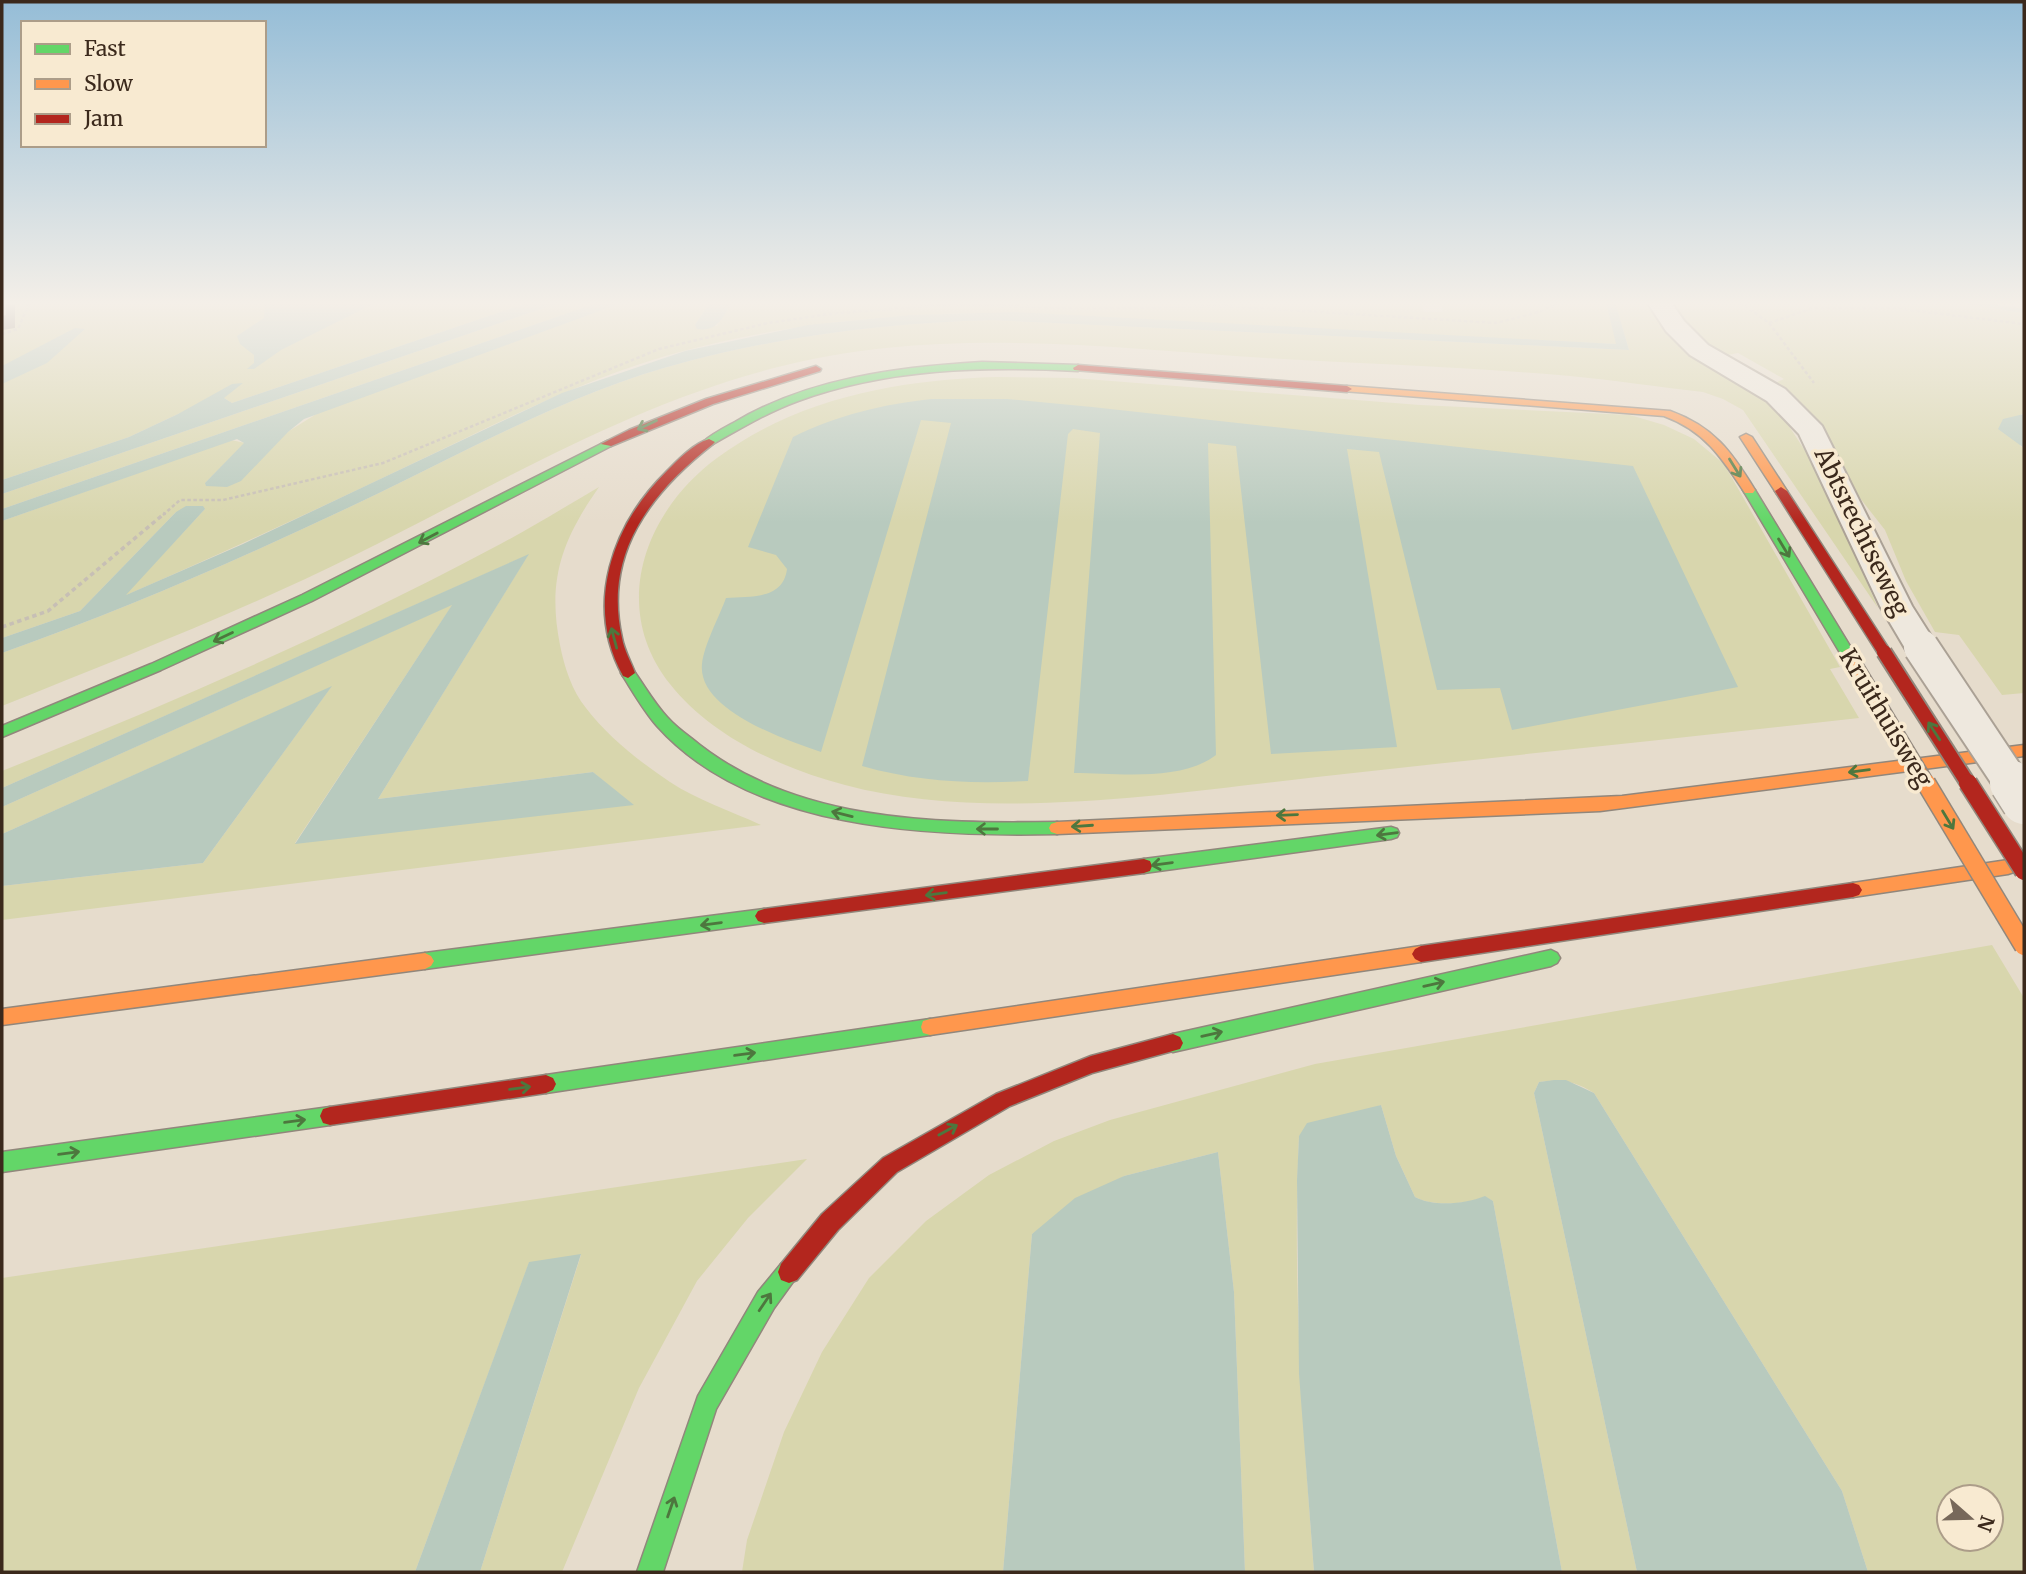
<svg xmlns="http://www.w3.org/2000/svg" width="2026" height="1574" font-family="Merriweather,serif">
  <style>
    .green { fill: #d8d6ad; fill-rule: evenodd }
    .water { fill: #b8cabe }
    .lines { fill: none; stroke-linecap: round; stroke-linejoin: round }
    .stream { fill: #b8cabe; fill-rule: evenodd }
    .street-casing { stroke: #aba195; stroke-width: 4 }
    .fast-casing { stroke: #91877c; stroke-width: 3 }
    .slow-casing { stroke: #91877c; stroke-width: 3 }
    .jam-casing { stroke: #91877c; stroke-width: 3 }
    .path-far1 { stroke: #c7bfb5; stroke-width: 2.5; stroke-dasharray: 3.5 2.5; stroke-linecap: butt }
    .path { stroke: #c7bfb5; stroke-width: 3.5; stroke-dasharray: 4.5 3.5; stroke-linecap: butt }
    .street { fill: #eee8de; fill-rule: evenodd }
    .fast { fill: #63d668; fill-rule: evenodd }
    .slow { fill: #ff974d; fill-rule: evenodd }
    .jam { fill: #b3261e; fill-rule: evenodd }
    .street-bridge-far1-casing { stroke: #aba195; stroke-width: 38; stroke-linecap: butt }
    .street-bridge-casing { stroke: #aba195; stroke-width: 47; stroke-linecap: butt }
    .slow-bridge-far1-casing { stroke: #91877c; stroke-width: 18; stroke-linecap: butt }
    .slow-bridge-casing { stroke: #91877c; stroke-width: 21; stroke-linecap: butt }
    .jam-bridge-far1-casing { stroke: #91877c; stroke-width: 18; stroke-linecap: butt }
    .jam-bridge-casing { stroke: #91877c; stroke-width: 21; stroke-linecap: butt }
    .street-bridge-far1 { stroke: #eee8de; stroke-width: 34 }
    .street-bridge { stroke: #eee8de; stroke-width: 44 }
    .slow-bridge-far1 { stroke: #ff974d; stroke-width: 14 }
    .slow-bridge { stroke: #ff974d; stroke-width: 18 }
    .jam-bridge-far1 { stroke: #b3261e; stroke-width: 14 }
    .jam-bridge { stroke: #b3261e; stroke-width: 18 }
    .shaded-wall { fill: #8d8278 }
    .building { fill: #cabaac; stroke: #8d8278; stroke-width: 2 }
    .oneway { stroke: #4d773e }
    .labels { text-anchor: middle; dominant-baseline: central; stroke-width: 7; stroke-linejoin: round; paint-order: stroke }
    .street-label { font-size: 24px; fill: #3b291c; stroke: #f8ead1 }
  </style>
  <rect width="100%" height="100%" fill="#e6dccc"/>
  <!-- green -->
  <path class="green" d="M2,302H530L232,403L224,398L178,414L129,437L2,480Z
    M561,302H600L2,509V494Z
    M624,302H710L695,325L717,326L732,302H795V305L809,302H1421L1424,312H1443L1440,302H1606L1617,344L965,313C871,316 778,326 687,350C592,375 505,419 418,461C320,508 223,553 124,596L205,509L176,512L80,611L2,638V521L231,440L245,443L205,483L318,413Z
    M1615,302H1646L1781,414L1819,472L1878,608L1743,410L1723,399L1703,392C1658,387 1614,380 1570,376C1469,367 1367,364 1266,358C1104,347 938,326 778,367C627,405 493,487 355,555C240,612 121,658 2,706V653C130,608 254,553 377,494C478,445 579,389 689,361C789,335 889,323 992,320L1629,350Z
    M1670,302H1962L2024,308V414H2021L2020,446L2024,448V693L2002,695L1959,635L1935,632L1906,581L1885,530L1860,498L1809,414L1771,385L1784,379L1738,353L1723,356L1689,330Z
    M996,377L1073,378L1420,405L1630,415L1664,425L1694,439L1724,464L1840,667L1830,669L1859,718C1678,738 1497,757 1317,777C1172,793 986,823 845,785C781,768 712,737 670,684C609,607 645,511 717,458C798,398 897,380 996,377Z
    M599,487C562,540 547,580 560,645C564,666 572,691 586,708C608,737 640,762 670,782C697,800 731,811 761,825L2,920V886L203,863L331,687L2,834V807L453,604L295,843L613,789L593,772L378,799L528,555L2,788V771C167,705 331,634 489,550C526,531 563,508 599,487Z
    M1992,945L2024,998V1572H1868L1842,1491L1594,1093C1575,1081 1561,1079 1539,1082L1534,1093L1637,1572H1562L1493,1201L1485,1197C1466,1204 1433,1207 1415,1197L1396,1156L1381,1105L1299,1136C1292,1282 1303,1427 1314,1572H1245L1234,1292L1218,1152L1124,1176L1032,1234L1003,1572H742L747,1540L784,1432L822,1352L869,1278L926,1221L989,1175L1054,1141L1110,1120L1315,1064ZM1949,1497H1991V1539H1949Z
    M807,1159L748,1218L697,1281L639,1388L562,1572H480L581,1255L529,1263L415,1572H2V1278Z"/>
  <!-- water -->
  <path class="water" d="M265,302H377L281,350L254,369H247L254,363V355L240,344L237,336L264,318Z
    M530,302H561L2,494V480L129,437L178,414L232,384L243,383L224,398L232,403Z
    M600,302H624L304,419L288,432L241,481L227,487L206,486L205,483L244,443L237,439L2,521V509Z
    M710,302H732C722,318 718,332 697,329L695,325Z
    M1606,302H1615L1629,350L992,320C889,323 789,335 689,361C579,389 478,445 377,494C254,553 130,608 2,653V638L80,611L176,512L186,506H203L205,509L126,595L243,544L562,393L685,351L808,325L911,315L1016,312L1616,344Z
    M75,328L85,329L47,363L2,384V366Z
    M932,399H1007L1092,407L1633,466L1738,687L1512,730L1500,688L1437,690L1379,452L1347,449L1397,747L1271,754L1236,446L1208,443L1216,755C1181,782 1117,773 1074,773L1100,433L1073,429L1068,434L1028,781C971,784 918,782 862,766L951,423L921,420L821,752C786,740 697,710 702,664C704,645 719,617 726,598C751,596 783,600 787,569L776,555L748,547L793,437C837,415 884,404 932,399Z
    M2024,414V448L1998,429L2003,419Z
    M529,554L378,799L593,772L634,805L295,844L452,605L2,807V788Z
    M332,686L203,863L2,886V834Z
    M1554,1080H1566L1594,1093L1842,1491L1868,1572H1637L1534,1093L1539,1082Z
    M1381,1105L1396,1156L1415,1197C1433,1207 1466,1204 1485,1196L1493,1201L1562,1572H1314L1299,1374L1297,1180L1299,1136L1307,1123Z
    M1218,1152L1234,1292L1245,1572H1003L1032,1234L1075,1198L1124,1176Z
    M581,1254L480,1572H415L529,1262Z"/>
  <g class="lines">
    <!-- stream -->
    <path class="stream" d="M1955,302H1977L2024,309V313Z"/>
    <defs>
      <path id="street" d="M1647,302H1671L1684,321L1708,345L1785,389L1822,426L1912,606L1938,647L1933,655L1921,658L1909,655L1880,606L1799,434L1767,401L1690,355L1666,331Z"/>
      <path id="fast" d="M982,362L1078,365L1083,368L1078,371C984,366 888,368 798,401C768,412 741,428 713,444L703,442C712,434 724,428 735,422C809,378 898,367 982,362Z
        M607,441L611,442V446L312,601L161,670L2,737V726L151,664L302,595Z
        M1749,486L1755,490L1856,656L1854,659L1849,661L1842,656L1743,490Z
        M628,668L633,670C644,685 654,703 667,717C674,725 683,732 691,738C791,822 933,824 1057,822L1063,824L1065,828L1063,832L1057,834C928,837 750,830 657,726C643,710 632,690 621,673Z
        M1391,827L1397,829L1399,833L1397,837L1391,839L1144,873L1138,871L1136,866L1138,861L1144,859Z
        M764,909L770,911L773,916L770,921L764,923L425,969L419,966L416,961L419,956L425,953Z
        M1551,950L1557,953L1560,958L1557,963L1551,966L1173,1052L1166,1049L1163,1043L1166,1037L1173,1034Z
        M930,1019L937,1021L939,1027L937,1033L930,1035L546,1093L539,1090L536,1084L539,1078L546,1075Z
        M330,1107L337,1109L340,1116L337,1123L330,1125L2,1172V1152Z
        M789,1261L797,1264L800,1272L774,1308L716,1409L663,1572H637L698,1396L758,1292L781,1264Z"/>
      <path id="slow" d="M1347,386L1670,411C1714,427 1731,451 1755,490L1753,493H1745C1722,458 1705,431 1664,416L1343,391V387Z
        M1746,434L1752,437L1787,491L1785,494H1777L1775,491L1740,437Z
        M2024,745V756L1600,811L1057,834L1051,832L1049,828L1051,824L1057,822L1622,796Z
        M2008,860L2014,862L2016,867L2014,872L2008,874L1853,897L1847,895L1844,890L1847,885L1853,883Z
        M1421,946L1427,949L1430,954L1427,959L1421,962L930,1035L923,1033L921,1027L923,1021L930,1019Z
        M425,953L431,956L434,961L431,966L425,969L2,1025V1009Z"/>
      <path id="jam" d="M1078,365L1347,386L1352,389L1347,392L1074,370L1073,368Z
        M816,366L821,369L820,371L713,404L611,446L601,444L629,430L706,399Z
        M709,439L715,442L713,444C650,493 603,554 622,638C624,650 631,662 635,673L628,678L623,676C584,605 612,525 667,471C678,460 693,444 709,439Z
        M1781,487L1787,491L1889,649L1891,652L1889,655H1879L1775,491Z
        M1144,859L1150,861L1152,866L1150,871L1144,873L764,923L758,921L755,916L758,911L764,909Z
        M1853,883L1859,885L1862,890L1859,895L1853,897L1421,962L1415,959L1412,954L1415,949L1421,946Z
        M1173,1034L1180,1037L1183,1043L1180,1049L1092,1073L1010,1106L897,1172L838,1230L797,1280L789,1283L781,1280L778,1272L781,1264L822,1214L883,1158L996,1094L1091,1056Z
        M546,1075L553,1078L556,1084L553,1090L546,1093L330,1125L323,1123L320,1116L323,1109L330,1107Z"/>
    </defs>
    <!-- street casing -->
    <use href="#street" class="street-casing"/>
    <!-- fast casing -->
    <use href="#fast" class="fast-casing"/>
    <!-- slow casing -->
    <use href="#slow" class="slow-casing"/>
    <!-- jam casing -->
    <use href="#jam" class="jam-casing"/>
    <!-- path-far1 -->
    <path class="path-far1" d="M1740,302L1769,323L1814,383
      M1769,323L1813,308H1892L2024,324
      M2,334L18,329L30,302
      M163,515L180,500H223L383,463L659,349L768,323L829,314L953,304L1083,309L1223,306L1496,323L1535,313L1563,302"/>
    <!-- path -->
    <path class="path" d="M2,627L48,611L165,513"/>
    <!-- street -->
    <use href="#street" class="street"/>
    <!-- fast -->
    <use href="#fast" class="fast"/>
    <!-- slow -->
    <use href="#slow" class="slow"/>
    <!-- jam -->
    <use href="#jam" class="jam"/>
    <defs>
      <path id="street-bridge-far1" d="M1921,647L2013,785"/>
      <path id="street-bridge" d="M2012,783L2024,802"/>
      <path id="slow-bridge-far1" d="M1849,656L1927,785"/>
      <path id="slow-bridge" d="M1926,783L2024,946"/>
      <path id="jam-bridge-far1" d="M1884,652L1969,785"/>
      <path id="jam-bridge" d="M1968,783L2024,871"/>
    </defs>
    <!-- street-bridge-far1 casing -->
    <use href="#street-bridge-far1" class="street-bridge-far1-casing"/>
    <!-- street-bridge casing -->
    <use href="#street-bridge" class="street-bridge-casing"/>
    <!-- slow-bridge-far1 casing -->
    <use href="#slow-bridge-far1" class="slow-bridge-far1-casing"/>
    <!-- slow-bridge casing -->
    <use href="#slow-bridge" class="slow-bridge-casing"/>
    <!-- jam-bridge-far1 casing -->
    <use href="#jam-bridge-far1" class="jam-bridge-far1-casing"/>
    <!-- jam-bridge casing -->
    <use href="#jam-bridge" class="jam-bridge-casing"/>
    <!-- street-bridge-far1 -->
    <use href="#street-bridge-far1" class="street-bridge-far1"/>
    <!-- street-bridge -->
    <use href="#street-bridge" class="street-bridge"/>
    <!-- slow-bridge-far1 -->
    <use href="#slow-bridge-far1" class="slow-bridge-far1"/>
    <!-- slow-bridge -->
    <use href="#slow-bridge" class="slow-bridge"/>
    <!-- jam-bridge-far1 -->
    <use href="#jam-bridge-far1" class="jam-bridge-far1"/>
    <!-- jam-bridge -->
    <use href="#jam-bridge" class="jam-bridge"/>
  </g>
  <!-- shaded-wall -->
  <path class="shaded-wall" d="M7,302H14L15,303V328L2,330V317Z"/>
  <!-- building -->
  <path class="building" d="M2,302H7V316L2,317Z"/>
  <!-- one-way arrows -->
  <defs><path id="oneway-shaft" d="M-6 0H5M1.5-3L5.5 0L1.5 3" fill="none" stroke-width="1.6" stroke-linecap="round" stroke-linejoin="round" transform="scale(1.75)"/></defs>
  <g class="oneway">
    <use href="#oneway-shaft" transform="translate(647 425) rotate(155)"/>
    <use href="#oneway-shaft" transform="translate(1735 468) rotate(58)"/>
    <use href="#oneway-shaft" transform="translate(428 538) rotate(152)"/>
    <use href="#oneway-shaft" transform="translate(1784 548) rotate(59)"/>
    <use href="#oneway-shaft" transform="translate(223 637) rotate(155)"/>
    <use href="#oneway-shaft" transform="translate(614 638) rotate(-105)"/>
    <use href="#oneway-shaft" transform="translate(1934 731) rotate(-123)"/>
    <use href="#oneway-shaft" transform="translate(1859 771) rotate(173)"/>
    <use href="#oneway-shaft" transform="translate(842 814) rotate(-166)"/>
    <use href="#oneway-shaft" transform="translate(1287 815) rotate(178)"/>
    <use href="#oneway-shaft" transform="translate(1948 820) rotate(59)"/>
    <use href="#oneway-shaft" transform="translate(1082 826) rotate(176)"/>
    <use href="#oneway-shaft" transform="translate(987 829) rotate(-180)"/>
    <use href="#oneway-shaft" transform="translate(1387 834) rotate(172)"/>
    <use href="#oneway-shaft" transform="translate(1162 864) rotate(172)"/>
    <use href="#oneway-shaft" transform="translate(936 894) rotate(172)"/>
    <use href="#oneway-shaft" transform="translate(711 924) rotate(172)"/>
    <use href="#oneway-shaft" transform="translate(1434 984) rotate(-13)"/>
    <use href="#oneway-shaft" transform="translate(1212 1034) rotate(-13)"/>
    <use href="#oneway-shaft" transform="translate(745 1054) rotate(-8)"/>
    <use href="#oneway-shaft" transform="translate(520 1088) rotate(-8)"/>
    <use href="#oneway-shaft" transform="translate(295 1121) rotate(-8)"/>
    <use href="#oneway-shaft" transform="translate(948 1130) rotate(-29)"/>
    <use href="#oneway-shaft" transform="translate(69 1153) rotate(-8)"/>
    <use href="#oneway-shaft" transform="translate(765 1302) rotate(-56)"/>
    <use href="#oneway-shaft" transform="translate(671 1507) rotate(-71)"/>
  </g>
  <!-- sky -->
  <linearGradient id="sky" x2="0" y2="1"><stop stop-color="#95bdd7"/><stop offset="0.58" stop-color="#f4efe8"/><stop offset="1" stop-color="#f4efe8" stop-opacity="0"/></linearGradient>
  <rect width="2026" height="523" fill="url(#sky)"/>
  <g class="labels">
    <!-- street labels -->
    <g class="street-label">
      <text transform="translate(1862 532) rotate(64)">Abtsrechtseweg</text>
      <text transform="translate(1886 718) rotate(59)">Kruithuisweg</text>
    </g>
  </g>
  <!-- border -->
  <rect width="2026" height="1574" fill="none" stroke="#3b291c" stroke-width="7"/>
  <!-- legend -->
  <rect x="21" y="21" width="245" height="126" fill="#f8ead1" stroke="#ac9d89" stroke-width="2"/>
  <rect x="35" y="44" width="35" height="10" fill="#63d668" stroke="#ac9d89" stroke-width="2"/>
  <text x="84" y="56" font-size="21" fill="#3b291c">Fast</text>
  <rect x="35" y="79" width="35" height="10" fill="#ff974d" stroke="#ac9d89" stroke-width="2"/>
  <text x="84" y="91" font-size="21" fill="#3b291c">Slow</text>
  <rect x="35" y="114" width="35" height="10" fill="#b3261e" stroke="#ac9d89" stroke-width="2"/>
  <text x="84" y="126" font-size="21" fill="#3b291c">Jam</text>
  <!-- north arrow -->
  <g transform="translate(1970 1518) rotate(110)"><circle r="33" fill="#f8ead1" stroke="#ac9d89" stroke-width="2"/>
  <path d="M0-5L12 26L0 18L-12 26Z" fill="#77685a"/>
  <text y="-10" font-size="19" font-weight="bold" text-anchor="middle" fill="#3b291c">N</text>
  </g>
</svg>
